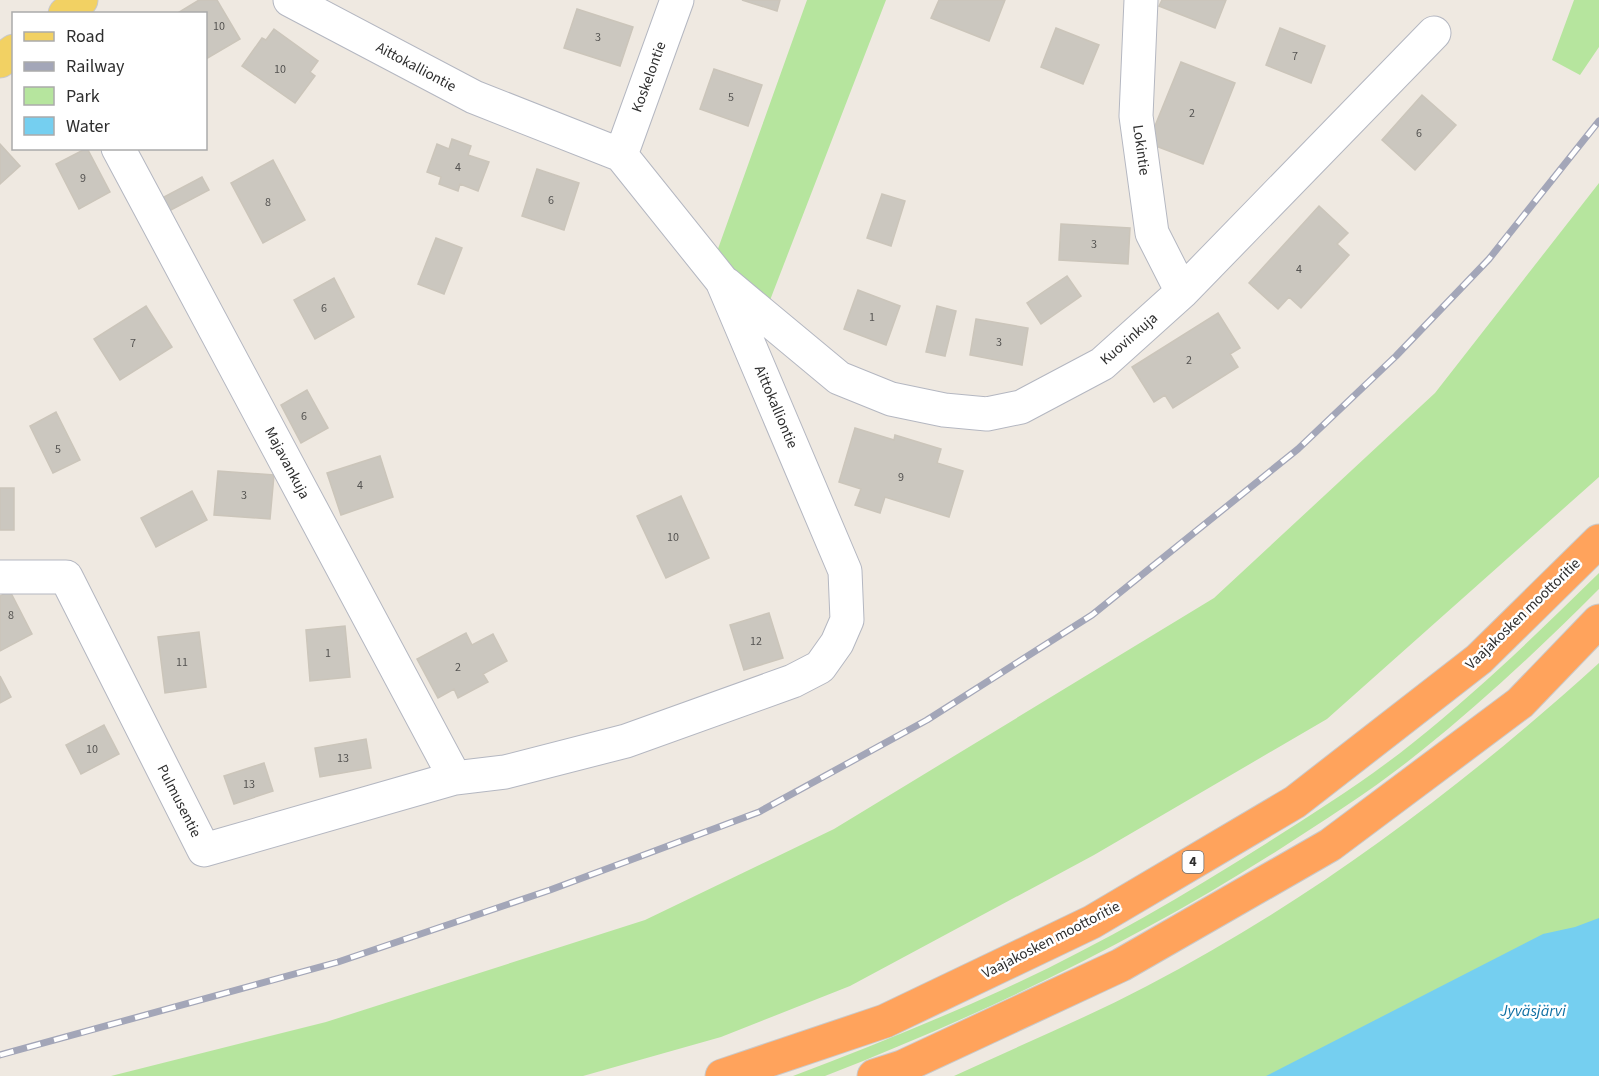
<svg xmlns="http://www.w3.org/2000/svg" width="1599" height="1076" font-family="'Source Sans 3',sans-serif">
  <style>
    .green { fill: #b6e59e }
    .water { fill: #75cff0 }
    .building { fill: #cbc7bf; stroke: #cbc5ba; stroke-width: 1.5 }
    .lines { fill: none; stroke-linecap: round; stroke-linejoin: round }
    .minor-casing { stroke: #b4b7c1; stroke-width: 35 }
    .major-casing { stroke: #c9c9c9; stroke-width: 35 }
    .highway-casing { stroke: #c9c9c9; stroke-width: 35 }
    .minor { stroke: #fff; stroke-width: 33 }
    .major { stroke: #f2d163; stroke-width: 33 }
    .highway { stroke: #ffa35c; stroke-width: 33 }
    .rail-casing { stroke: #a3a6b8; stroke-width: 7 }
    .rail { stroke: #fff; stroke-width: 4.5; stroke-dasharray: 14; stroke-linecap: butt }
    .labels { text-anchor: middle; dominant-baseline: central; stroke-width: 5; stroke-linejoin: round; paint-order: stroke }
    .number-label { font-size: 12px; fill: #555452 }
    .shield { fill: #fff; stroke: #6d6d6d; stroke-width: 1.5 }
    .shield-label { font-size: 14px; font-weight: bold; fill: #2e2e2e }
    .street-label { font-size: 15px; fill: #2e2e2e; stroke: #fff }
    .water-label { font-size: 16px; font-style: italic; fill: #0d6fa3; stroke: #fff }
  </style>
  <rect width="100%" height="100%" fill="#efe9e1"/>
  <!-- green -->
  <path class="green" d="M807,0H886L767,308L714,260Z
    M1574,0H1599V47L1580,75L1552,60Z
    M1599,183V477L1327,719L1094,855L850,986L721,1037L583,1076H111L326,1022L645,920L834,829L1214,598L1435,393Z
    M1599,573V589C1542,646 1484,701 1421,751C1377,787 1328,818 1280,849C1136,941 984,1014 825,1076H793C864,1049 934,1021 1002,990C1094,948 1182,897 1267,843C1317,811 1368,779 1414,742C1480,689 1539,632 1599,573Z
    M1599,663V1076H954C1018,1046 1084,1019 1147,986C1312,900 1461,788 1599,663Z"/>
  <!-- water -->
  <path class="water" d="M1599,918V1076H1266L1543,934L1575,927Z"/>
  <!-- building -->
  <path class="building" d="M199,0H217L240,39L206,59V14H176Z
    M742,0H780L777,11Z
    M939,0H1005L989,41L931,18Z
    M1162,0H1226L1215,28L1159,6Z
    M577,9L633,27L620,66L564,48Z
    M1056,28L1099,45L1083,84L1041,67Z
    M1280,28L1325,46L1311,83L1266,65Z
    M274,29L318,61L310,72L315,76L295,103L242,66L262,38L266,40Z
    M1181,62L1235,83L1203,164L1148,143Z
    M714,69L762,85L748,126L700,109Z
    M1422,95L1456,125L1415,170L1382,140Z
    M452,139L471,146L468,155L489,162L478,191L460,184L458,191L439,184L441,177L427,172L437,144L449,149Z
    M0,144L20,166L0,184Z
    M87,148L110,192L79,209L56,164Z
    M273,160L305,220L263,243L231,183Z
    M537,169L579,183L564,230L522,216Z
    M202,177L209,190L169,211L162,198Z
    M882,194L905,201L891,246L867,238Z
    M1319,206L1348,233L1337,244L1349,255L1301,308L1289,297L1278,309L1249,283Z
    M1061,224L1130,228L1128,264L1059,260Z
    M436,238L462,248L444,294L418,284Z
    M1067,276L1081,296L1041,324L1027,303Z
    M334,278L354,317L315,339L294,300Z
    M858,290L900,306L886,345L844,329Z
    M146,306L172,347L120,380L94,339Z
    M937,306L956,311L945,356L926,352Z
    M1218,313L1240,348L1230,354L1238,367L1173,408L1165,395L1154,402L1132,367Z
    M976,319L1028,328L1022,365L970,355Z
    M307,390L328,428L301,443L281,405Z
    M56,412L80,460L53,473L30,426Z
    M855,428L894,440L895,435L941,449L937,463L963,471L949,517L885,497L880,513L855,505L861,489L839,482Z
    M380,456L393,497L341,515L327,473Z
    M218,471L274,475L270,519L214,515Z
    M0,488H14V530H0Z
    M192,491L207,520L156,547L141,518Z
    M681,496L709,558L666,578L637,516Z
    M10,591L32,634L0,651V596Z
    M769,613L783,658L744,670L730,625Z
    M345,626L350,677L310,681L306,630Z
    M199,632L206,687L165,693L158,637Z
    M466,633L472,645L493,634L507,661L483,674L488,682L458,698L454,689L438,698L417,659Z
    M0,676L11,697L0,703Z
    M104,725L119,754L81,774L66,745Z
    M366,739L371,768L320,777L315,748Z
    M264,763L273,791L234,804L224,776Z"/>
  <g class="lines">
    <defs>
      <path id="minor" d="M1141,0L1136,116L1152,233L1182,292
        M118,148L455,778
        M621,155L677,0
        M726,284L839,378L891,399L944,410L987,414L1021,407L1102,364L1182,292L1434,33
        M0,577H66L204,850L455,778L505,772L626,741L793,681L820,667L837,643L847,620L845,571L722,281L621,155L474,97L290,0"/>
      <path id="major" d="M65,14L81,0
        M0,61L14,51"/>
      <path id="highway" d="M722,1076L885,1021L1092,922L1295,802L1479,659L1599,541
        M874,1076L902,1067L1121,965L1330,845L1520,703L1599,621"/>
    </defs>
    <!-- minor casing -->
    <use href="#minor" class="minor-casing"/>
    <!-- major casing -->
    <use href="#major" class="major-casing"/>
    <!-- highway casing -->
    <use href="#highway" class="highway-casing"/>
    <!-- minor -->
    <use href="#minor" class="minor"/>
    <!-- major -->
    <use href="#major" class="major"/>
    <!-- highway -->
    <use href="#highway" class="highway"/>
    <defs>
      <path id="rail" d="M0,1055L338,962L550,890L759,812L927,720L1092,615L1298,449L1396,356L1489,259L1599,121"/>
    </defs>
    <!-- rail casing -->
    <use href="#rail" class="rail-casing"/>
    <!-- rail -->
    <use href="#rail" class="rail"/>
  </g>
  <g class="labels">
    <!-- number labels -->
    <g class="number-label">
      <text x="219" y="26">10</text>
      <text x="598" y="37">3</text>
      <text x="1295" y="56">7</text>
      <text x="280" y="69">10</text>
      <text x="731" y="97">5</text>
      <text x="1192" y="113">2</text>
      <text x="1419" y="133">6</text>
      <text x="458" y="167">4</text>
      <text x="83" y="178">9</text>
      <text x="551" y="200">6</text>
      <text x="268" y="202">8</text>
      <text x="1094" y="244">3</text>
      <text x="1299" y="269">4</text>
      <text x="324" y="308">6</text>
      <text x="872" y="317">1</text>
      <text x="999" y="342">3</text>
      <text x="133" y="343">7</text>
      <text x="1189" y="360">2</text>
      <text x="304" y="416">6</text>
      <text x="58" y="449">5</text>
      <text x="901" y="477">9</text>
      <text x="360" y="485">4</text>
      <text x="244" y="495">3</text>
      <text x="673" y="537">10</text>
      <text x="11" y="615">8</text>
      <text x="756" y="641">12</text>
      <text x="328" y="653">1</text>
      <text x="182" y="662">11</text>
      <text x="458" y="667">2</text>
      <text x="92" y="749">10</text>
      <text x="343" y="758">13</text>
      <text x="249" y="784">13</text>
    </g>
    <!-- shield labels -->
    <rect class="shield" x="1182.5" y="851" width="21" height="22" rx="4.5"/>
    <g class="shield-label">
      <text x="1193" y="862">4</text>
    </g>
    <!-- street labels -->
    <g class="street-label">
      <text transform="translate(416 67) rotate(28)">Aittokalliontie</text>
      <text transform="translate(649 77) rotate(-70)">Koskelontie</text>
      <text transform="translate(1141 150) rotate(82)">Lokintie</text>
      <text transform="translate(1129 339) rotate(-41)">Kuovinkuja</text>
      <text transform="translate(776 407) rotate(67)">Aittokalliontie</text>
      <text transform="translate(287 463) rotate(62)">Majavankuja</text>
      <text transform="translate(1523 614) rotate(-44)">Vaajakosken moottoritie</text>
      <text transform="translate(179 801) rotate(63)">Pulmusentie</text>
      <text transform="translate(1051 940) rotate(-27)">Vaajakosken moottoritie</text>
    </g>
    <!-- water labels -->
    <g class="water-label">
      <text x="1533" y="1011">Jyväsjärvi</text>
    </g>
  </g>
  <!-- legend -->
  <rect x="12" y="12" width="195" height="138" fill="#ffffff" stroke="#ababab" stroke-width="1.5"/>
  <rect x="24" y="32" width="30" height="9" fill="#f2d163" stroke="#ababab" stroke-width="1.5"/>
  <text x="66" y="42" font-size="18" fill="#2e2e2e">Road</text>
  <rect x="24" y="62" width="30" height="9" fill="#a3a6b8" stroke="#ababab" stroke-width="1.5"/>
  <text x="66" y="72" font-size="18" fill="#2e2e2e">Railway</text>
  <rect x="24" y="87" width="30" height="18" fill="#b6e59e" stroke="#ababab" stroke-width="1.5"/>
  <text x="66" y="102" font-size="18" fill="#2e2e2e">Park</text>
  <rect x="24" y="117" width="30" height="18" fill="#75cff0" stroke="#ababab" stroke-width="1.5"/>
  <text x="66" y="132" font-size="18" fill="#2e2e2e">Water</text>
</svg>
